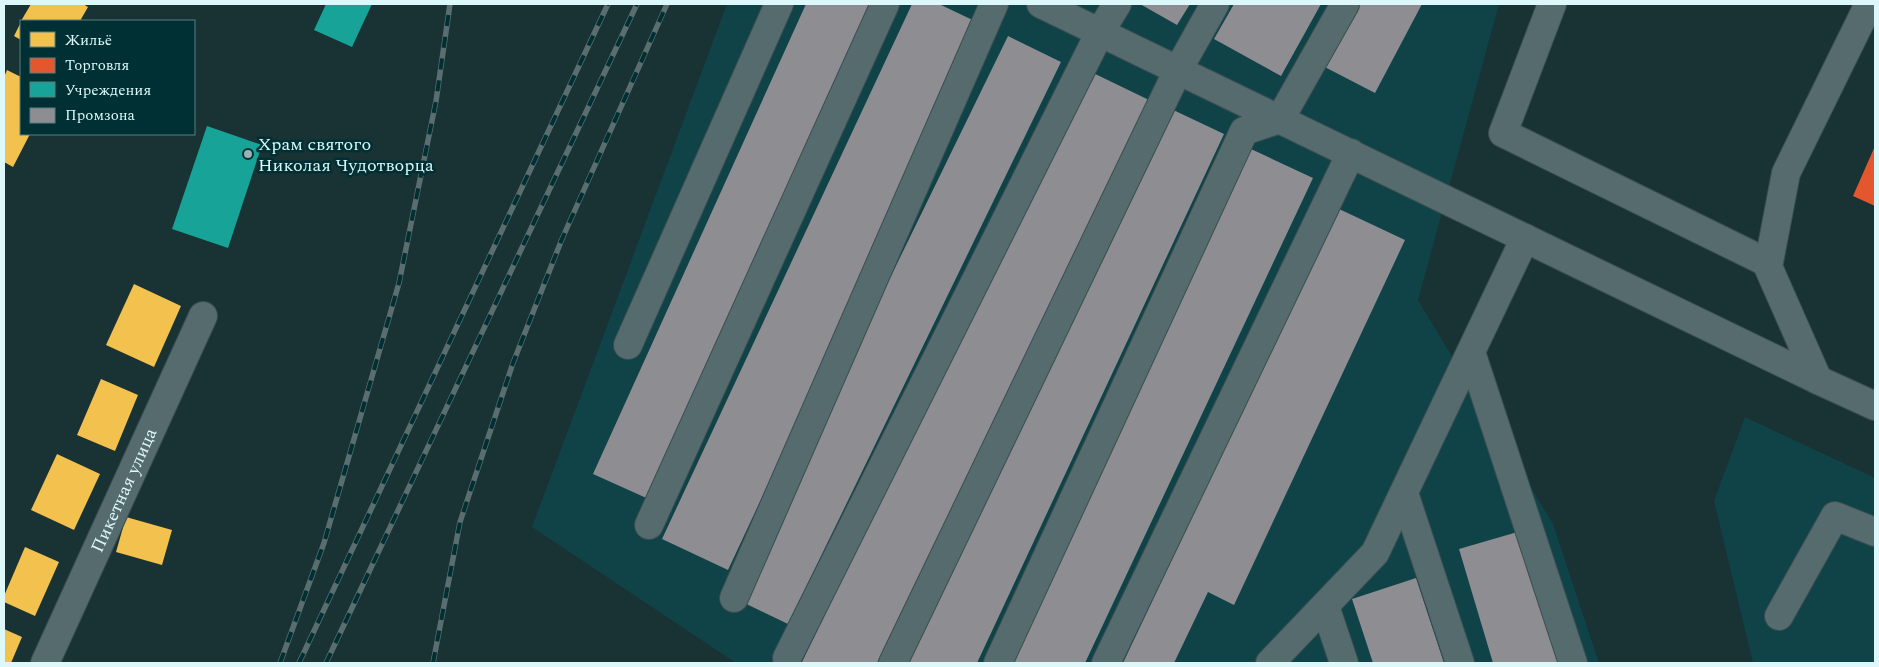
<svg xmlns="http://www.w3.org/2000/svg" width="1879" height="667" font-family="Spectral,serif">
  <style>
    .built { fill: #0f4348 }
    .homes { fill: #f2c14e }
    .shops { fill: #e4572e }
    .public { fill: #17a398 }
    .industry { fill: #8d8d92 }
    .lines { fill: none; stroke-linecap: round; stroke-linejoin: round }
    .minor-casing { stroke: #3a4e50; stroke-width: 30 }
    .minor { stroke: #556b6d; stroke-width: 28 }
    .rail-casing { stroke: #5a6e6f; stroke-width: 5.5 }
    .rail { stroke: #013034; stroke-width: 4; stroke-dasharray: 11; stroke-linecap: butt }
    .poi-dot { fill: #98b3b5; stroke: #013034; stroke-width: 2 }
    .labels { text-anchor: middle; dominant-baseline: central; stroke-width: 5; stroke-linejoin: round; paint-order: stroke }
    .poi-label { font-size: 18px; fill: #dcf8fb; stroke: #013034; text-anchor: start }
    .street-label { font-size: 18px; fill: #dcf8fb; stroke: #013034 }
  </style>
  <rect width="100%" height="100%" fill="#193234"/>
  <!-- built -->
  <path class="built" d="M727,4H1499L1418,300L1553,524L1599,663H736L532,527Z
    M1745,417L1875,478V663H1753L1714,501Z"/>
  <!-- homes -->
  <path class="homes" d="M31,4H83L88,7L80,21H21Z
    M21,22V40L14,36Z
    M7,70L21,77V134H30L13,167L4,162V77Z
    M134,284L181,306L154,367L106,345Z
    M101,379L138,395L115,451L77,435Z
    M57,454L100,474L74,530L31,510Z
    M126,517L172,530L162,565L116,552Z
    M25,547L59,562L35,616L4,602V596Z
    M4,629L22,637L11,663H4Z"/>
  <!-- shops -->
  <path class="shops" d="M1875,146V206L1853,196Z"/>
  <!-- public -->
  <path class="public" d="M326,4H372L352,47L314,30Z
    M207,126L262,145L228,248L172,229Z"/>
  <!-- industry -->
  <path class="industry" d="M806,4H879L653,501L593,474Z
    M912,4H939L983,25L728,570L662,539Z
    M1140,4H1190L1177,25Z
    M1234,4H1321L1281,76L1214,39Z
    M1348,4H1422L1375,93L1317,63Z
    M1008,36L1061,62L788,624L734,598Z
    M1087,70L1149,100L877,663H803L802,662Z
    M1167,107L1224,134L977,663H907Z
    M1251,149L1313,178L1085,663H1009Z
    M1337,208L1405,240L1234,605L1208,592L1174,663H1123Z
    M1528,529L1567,663H1493L1459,549Z
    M1416,578L1444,663H1373L1352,599Z"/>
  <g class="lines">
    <defs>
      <g id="minor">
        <path d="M1041,4L1818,380L1875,406"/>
        <path d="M1552,4L1503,133L1766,262"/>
        <path d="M628,345L779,4"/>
        <path d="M1471,352L1573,663"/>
        <path d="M1818,380L1766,262H1769L1786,173L1869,4"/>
        <path d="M1404,493L1460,663"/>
        <path d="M649,525L885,4"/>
        <path d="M734,598L994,4"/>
        <path d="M1325,606L1344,663"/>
        <path d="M1779,616L1835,516L1875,532"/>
        <path d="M787,658L1100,32L1117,4"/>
        <path id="s1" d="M45,663L203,316"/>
        <path d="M893,663L1178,70L1215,4"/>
        <path d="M998,663L1244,131L1280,119L1345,4"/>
        <path d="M1106,663L1351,153"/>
        <path d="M1270,663L1375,553L1525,238"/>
      </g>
    </defs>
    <!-- minor casing -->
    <use href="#minor" class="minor-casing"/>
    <!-- minor -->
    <use href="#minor" class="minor"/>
    <defs>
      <path id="rail" d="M280,663L324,543L399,283L436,101L450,4
        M299,663L608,4
        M326,663L637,4
        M433,663L460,522L513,363L562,239L667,4"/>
    </defs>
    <!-- rail casing -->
    <use href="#rail" class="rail-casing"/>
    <!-- rail -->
    <use href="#rail" class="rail"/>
  </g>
  <!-- markers -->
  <circle class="poi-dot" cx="248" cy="154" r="5"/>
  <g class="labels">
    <!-- poi labels -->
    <g class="poi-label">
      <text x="258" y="144">Храм святого<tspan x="258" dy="21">Николая Чудотворца</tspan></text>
    </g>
    <!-- street labels -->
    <g class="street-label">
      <text stroke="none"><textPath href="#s1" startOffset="190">Пикетная улица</textPath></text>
    </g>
  </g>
  <!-- border -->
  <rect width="1879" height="667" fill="none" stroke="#dcf8fb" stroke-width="10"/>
  <!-- legend -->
  <rect x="20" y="20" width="175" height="115" fill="#013034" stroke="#598084"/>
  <rect x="30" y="32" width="25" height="15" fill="#f2c14e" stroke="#598084"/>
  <text x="65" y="45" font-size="15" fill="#dcf8fb">Жильё</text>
  <rect x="30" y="58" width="25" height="15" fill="#e4572e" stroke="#598084"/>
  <text x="65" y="70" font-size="15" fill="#dcf8fb">Торговля</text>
  <rect x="30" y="82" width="25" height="15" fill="#17a398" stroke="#598084"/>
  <text x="65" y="95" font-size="15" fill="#dcf8fb">Учреждения</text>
  <rect x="30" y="108" width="25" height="15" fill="#8d8d92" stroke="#598084"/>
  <text x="65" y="120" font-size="15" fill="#dcf8fb">Промзона</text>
</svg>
